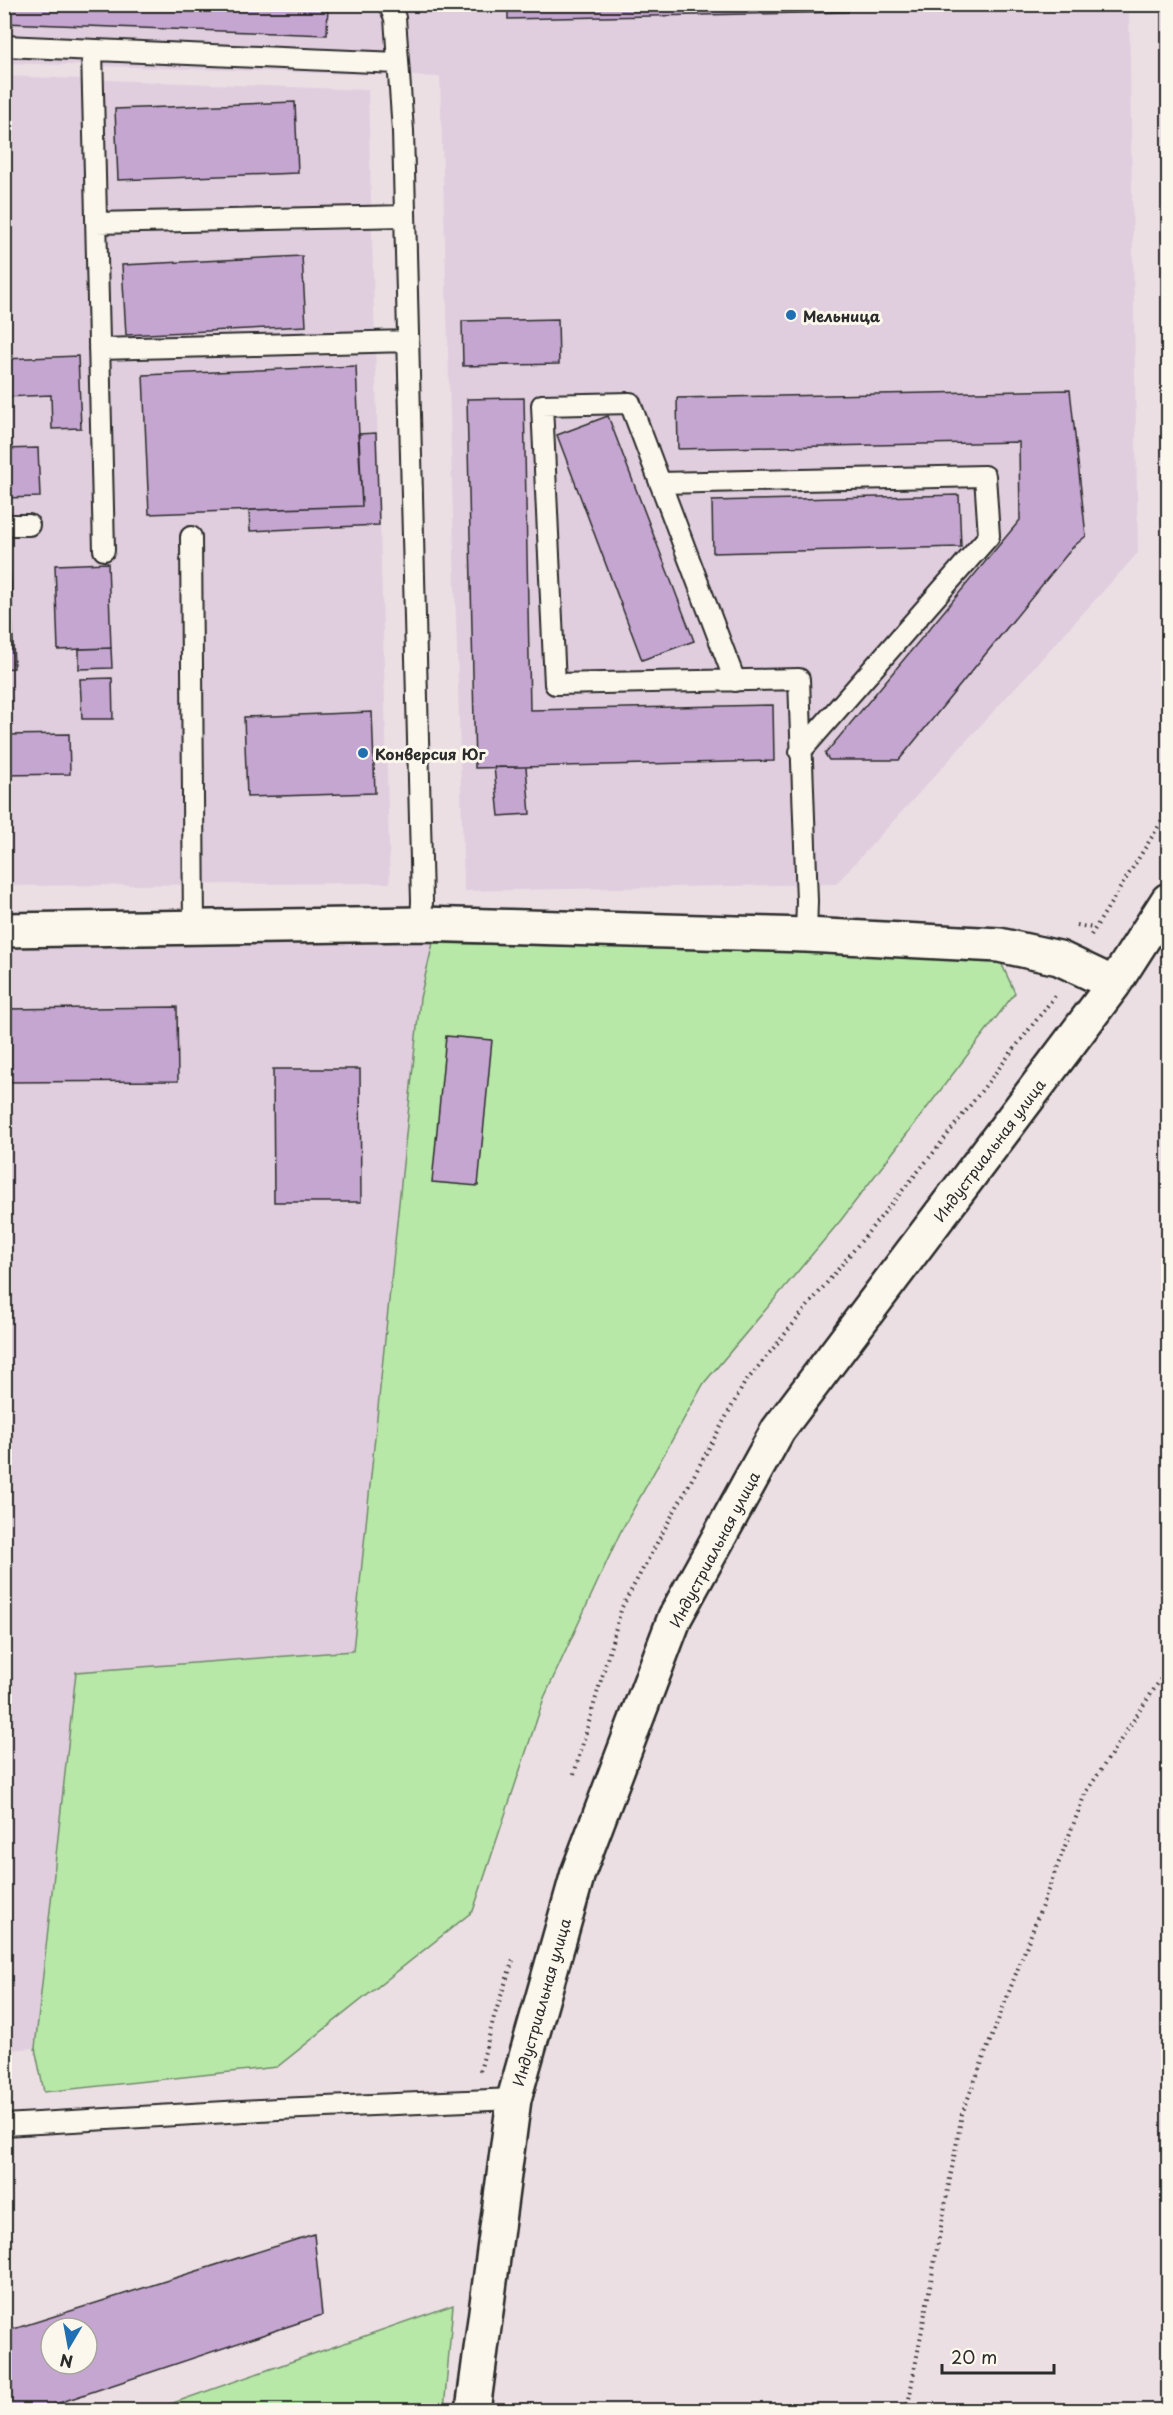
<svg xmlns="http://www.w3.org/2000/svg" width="1173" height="2415" font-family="'Playpen Sans',sans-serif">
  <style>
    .built { fill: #e0cede }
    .green { fill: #b7e8a8; stroke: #718a6a; stroke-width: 1.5 }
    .building { fill: #c5a6d1; stroke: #2b2b2b; stroke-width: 1.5; fill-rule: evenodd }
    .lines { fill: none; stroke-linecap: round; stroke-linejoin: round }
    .lane-casing { stroke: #2b2b2b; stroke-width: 24 }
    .secondary-casing { stroke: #2b2b2b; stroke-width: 38 }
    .path { stroke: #2b2b2b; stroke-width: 4; stroke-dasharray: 1.5 4.5; stroke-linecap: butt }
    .lane { stroke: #fbf7ec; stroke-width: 20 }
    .secondary { stroke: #fbf7ec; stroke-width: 33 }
    .poi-dot { fill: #1f6fb2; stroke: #fbf7ec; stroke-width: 2 }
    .labels { text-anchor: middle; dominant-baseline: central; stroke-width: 6; stroke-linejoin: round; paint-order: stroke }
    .poi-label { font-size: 15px; font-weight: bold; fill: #2b2b2b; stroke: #fbf7ec; text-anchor: start }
    .street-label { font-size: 15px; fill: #2b2b2b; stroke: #fbf7ec }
  </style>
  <rect width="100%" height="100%" fill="#ebdfe4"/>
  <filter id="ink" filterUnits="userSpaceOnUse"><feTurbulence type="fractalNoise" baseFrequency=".0167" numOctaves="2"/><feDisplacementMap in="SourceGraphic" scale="12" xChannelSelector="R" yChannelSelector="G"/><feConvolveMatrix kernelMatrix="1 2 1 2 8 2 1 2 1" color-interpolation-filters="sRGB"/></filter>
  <g filter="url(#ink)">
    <!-- built -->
    <path class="built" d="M5,5H1129L1138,553L836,884L464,891L440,77L5,63Z
      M5,76L368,90L390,883L5,886Z
      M433,943L420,998L353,1651L76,1672L35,2048L5,2050V945Z"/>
    <!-- green -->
    <path class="green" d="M433,943L998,956L1015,993L841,1220L704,1383L620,1533L544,1698L473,1911L277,2067L44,2092L35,2048L76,1672L353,1651L420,998Z
      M453,2305L444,2410H153Z"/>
    <!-- building -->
    <path class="building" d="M4,4H328L327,35L4,23Z
      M508,4H848V12L508,19Z
      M295,102L298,173L118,180L115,109Z
      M302,256L306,326L126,335L122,265Z
      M558,319L559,364L463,366L462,321Z
      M78,356L81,428L52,429L51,395L4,397V359Z
      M356,366L362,506L149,514L143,375Z
      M1070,390L1086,536L1073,547L899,760H829L825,754L1020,520L1019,442L678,449L677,398Z
      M524,398L530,710L773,705L774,761L475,768L467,399Z
      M608,416L694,641L642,660L557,435Z
      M376,433L379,525L250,531L249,510L362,506L358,434Z
      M38,448L40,497L4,498V449Z
      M959,495L961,547L713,553L712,501Z
      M4,547H9L11,584L4,585Z
      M108,563L111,648L58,650L55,565Z
      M11,584L14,668L4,669V585Z
      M111,648L112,668L79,669V649Z
      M112,678L113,719H82L80,679Z
      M372,712L375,793L247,797L244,717Z
      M69,734L70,774L4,775V735Z
      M494,767H526L530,814L499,816Z
      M177,1007L178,1081L4,1082V1009Z
      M446,1036L492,1040L478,1186L432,1182Z
      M273,1069H360L361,1202H274Z
      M314,2234L322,2315L38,2410H4V2332ZM51,2328H87V2364H51Z"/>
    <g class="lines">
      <defs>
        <path id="lane" d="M389,4L395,18L403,131L422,901L421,924
          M4,46L398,63
          M92,50L104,550
          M96,223L405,216
          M99,349L408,341
          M660,483L985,476L989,536L800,752
          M4,525H29
          M191,537L194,926
          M735,681L630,403L542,405L555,684L799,679L807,901L806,935
          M4,2125L278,2109L514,2099"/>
        <path id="secondary" d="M4,930L421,924L806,935L999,945L1059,958L1114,984
          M473,2410L514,2099L578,1873L675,1617L778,1430L1114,984L1168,900"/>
      </defs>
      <!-- lane casing -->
      <use href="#lane" class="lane-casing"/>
      <!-- secondary casing -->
      <use href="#secondary" class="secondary-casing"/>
      <!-- path -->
      <path class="path" d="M1077,925L1093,928
        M1091,935L1168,811
        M574,1774L622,1607L744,1384L934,1152L1055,996
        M480,2071L494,2017L513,1960
        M907,2410L962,2114L1085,1794L1168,1668"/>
      <!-- lane -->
      <use href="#lane" class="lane"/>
      <!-- secondary -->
      <use href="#secondary" class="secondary"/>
    </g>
  </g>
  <!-- markers -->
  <g class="poi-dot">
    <circle cx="791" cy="315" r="6"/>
    <circle cx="363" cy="753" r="6"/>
  </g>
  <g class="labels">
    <!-- poi labels -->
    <g class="poi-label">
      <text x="803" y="315">Мельница</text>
      <text x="375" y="753">Конверсия Юг</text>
    </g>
    <!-- street labels -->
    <g class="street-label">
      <text transform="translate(989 1150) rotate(-53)">Индустриальная улица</text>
      <text transform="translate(714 1549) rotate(-62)">Индустриальная улица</text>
      <text transform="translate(541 2002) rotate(-74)">Индустриальная улица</text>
    </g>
  </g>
  <!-- margin -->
  <rect width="1173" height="2415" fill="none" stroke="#fbf7ec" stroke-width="24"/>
  <rect x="12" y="12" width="1149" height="2391" fill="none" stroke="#2b2b2b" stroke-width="2" filter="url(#ink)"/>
  <!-- north arrow -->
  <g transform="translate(69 2346) rotate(190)"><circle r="28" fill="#fbf7ec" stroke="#a8a59f" stroke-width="1.5"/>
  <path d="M0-4.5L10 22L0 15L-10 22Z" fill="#1f6fb2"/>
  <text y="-9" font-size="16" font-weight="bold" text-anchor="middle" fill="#2b2b2b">N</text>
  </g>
  <!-- scale -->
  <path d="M942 2364v9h112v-9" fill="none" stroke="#2b2b2b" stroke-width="3"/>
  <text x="951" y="2364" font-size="18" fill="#2b2b2b" stroke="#fbf7ec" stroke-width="4.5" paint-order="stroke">20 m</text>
</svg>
